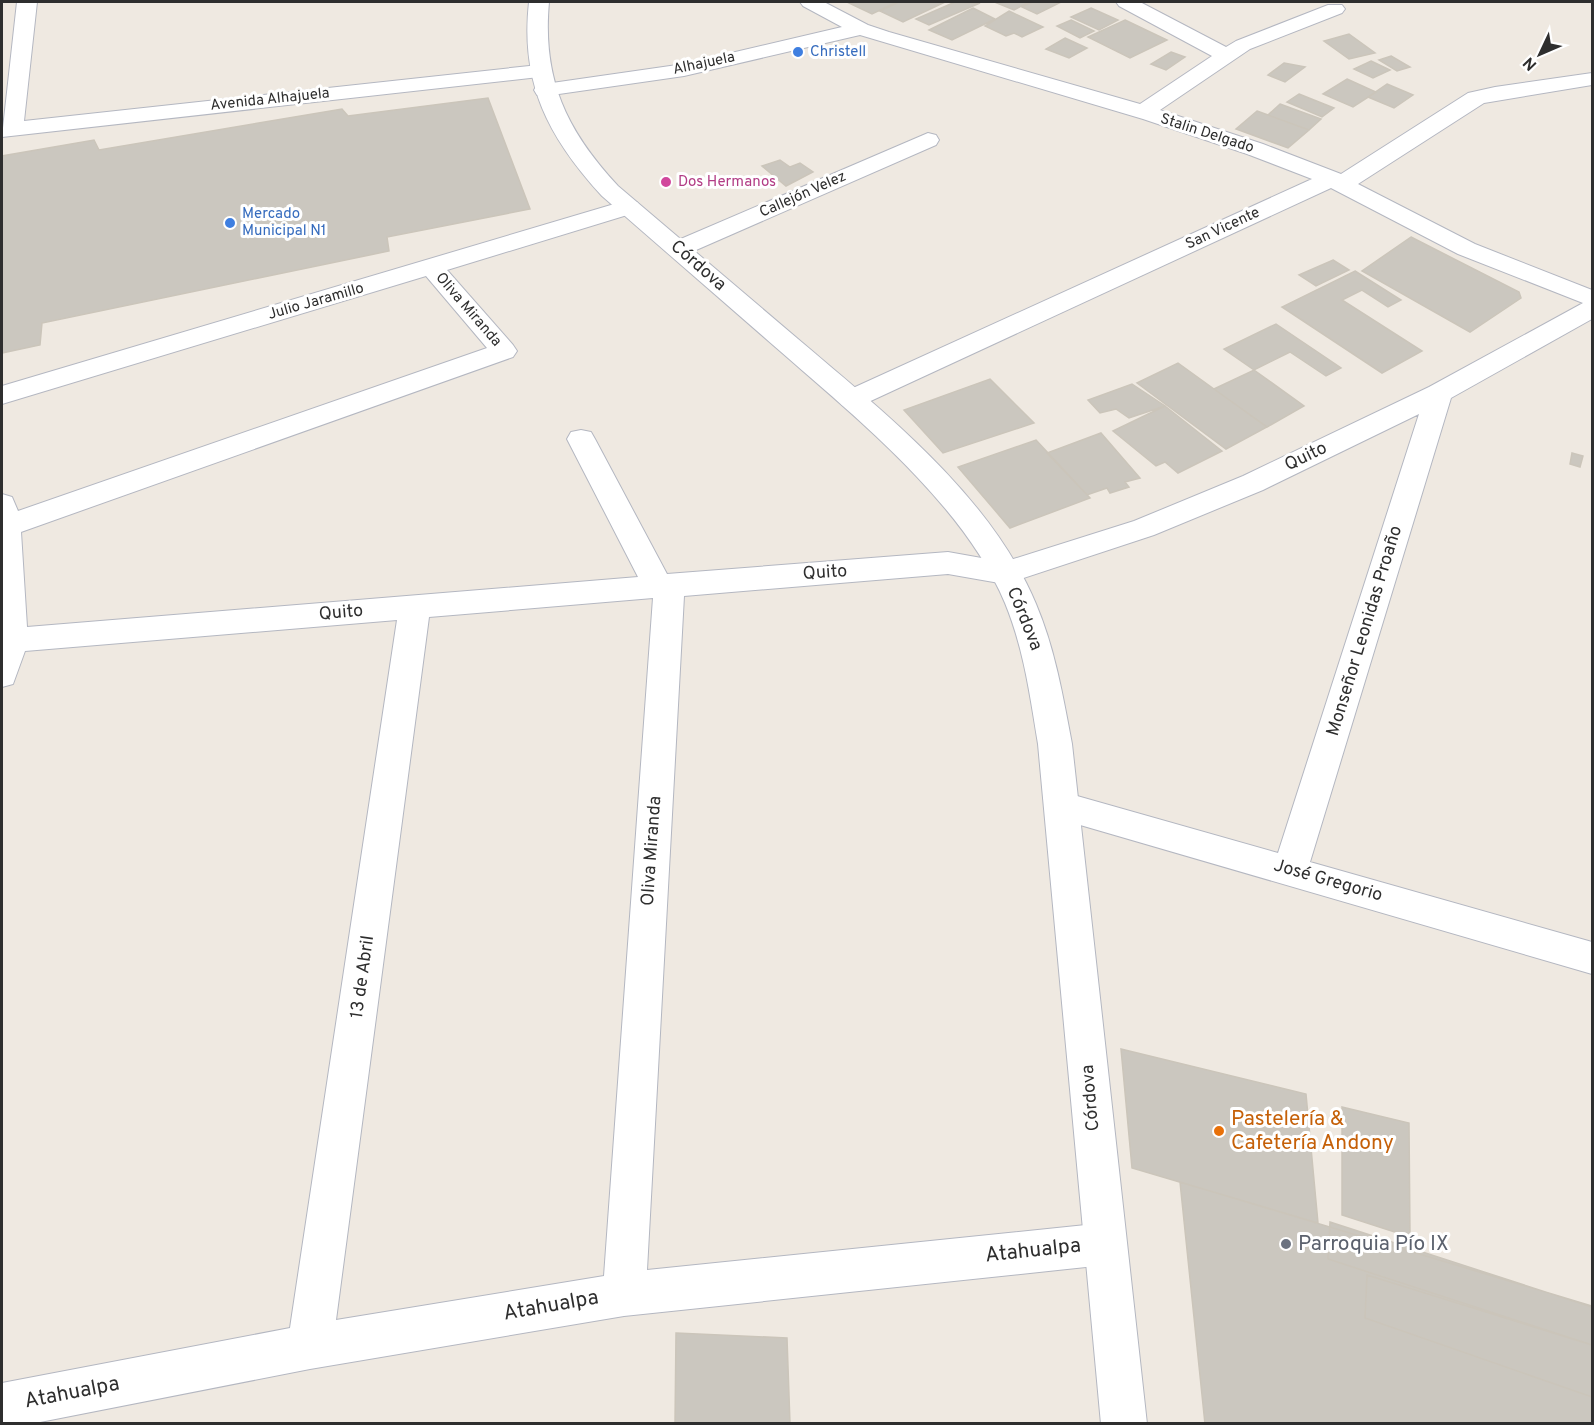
<svg xmlns="http://www.w3.org/2000/svg" width="1594" height="1425" font-family="Overpass,sans-serif">
  <style>
    .building { fill: #cbc7bf; stroke: #cbc5ba; stroke-width: 1.5 }
    .lines { fill: none; stroke-linecap: round; stroke-linejoin: round }
    .minor-casing { stroke: #b4b7c1; stroke-width: 2 }
    .tertiary-casing { stroke: #b4b7c1; stroke-width: 2 }
    .minor { fill: #fff; fill-rule: evenodd }
    .tertiary { fill: #fff; fill-rule: evenodd }
    .shop-dot { fill: #3f7fe0; stroke: #fff; stroke-width: 2 }
    .hotel-dot { fill: #d1479c; stroke: #fff; stroke-width: 2 }
    .food-dot { fill: #e8710a; stroke: #fff; stroke-width: 2 }
    .worship-dot { fill: #6b7280; stroke: #fff; stroke-width: 2 }
    .labels { text-anchor: middle; dominant-baseline: central; stroke-width: 6; stroke-linejoin: round; paint-order: stroke }
    .far-shop-label { font-size: 15px; fill: #366cbe; stroke: #fff; text-anchor: start }
    .far-street-label { font-size: 15px; fill: #2e2e2e; stroke: #fff }
    .far-hotel-label { font-size: 15px; fill: #b23c85; stroke: #fff; text-anchor: start }
    .street-label { font-size: 18px; fill: #2e2e2e; stroke: #fff }
    .near-food-label { font-size: 21px; fill: #c56008; stroke: #fff; text-anchor: start }
    .near-worship-label { font-size: 21px; fill: #5b616d; stroke: #fff; text-anchor: start }
    .near-street-label { font-size: 21px; fill: #2e2e2e; stroke: #fff }
  </style>
  <rect width="100%" height="100%" fill="#efe9e1"/>
  <!-- building -->
  <path class="building" d="M847,2H897L872,14Z
    M899,2H945L903,22L880,11Z
    M955,2L980,3L929,25L916,19Z
    M1000,2H1029L1014,10L997,3Z
    M1032,2H1061L1037,14L1022,7Z
    M973,8L995,19L952,40L929,30Z
    M1091,8L1118,20L1099,30L1071,17Z
    M1009,11L1043,27L1022,37L1014,33L1006,36L985,26Z
    M1071,20L1094,31L1080,38L1057,26Z
    M1125,20L1167,40L1130,58L1088,37Z
    M1349,34L1375,53L1349,59L1324,41Z
    M1065,38L1087,48L1069,58L1046,49Z
    M1171,52L1185,57L1166,70L1151,64Z
    M1391,56L1410,67L1397,71L1379,60Z
    M1371,61L1390,70L1373,78L1354,69Z
    M1284,63L1305,67L1285,82L1268,75Z
    M1347,79L1376,92L1353,107L1323,94Z
    M1387,84L1413,95L1394,108L1368,97Z
    M1299,94L1334,108L1322,117L1287,102Z
    M488,98L530,209L387,237L389,251L42,323L40,345L2,353V156L94,140L99,150L342,109L348,116Z
    M1280,104L1321,119L1309,130L1268,115Z
    M1257,111L1268,115L1309,130L1288,148L1236,129Z
    M780,160L790,167L800,163L813,172L786,186L762,166Z
    M1411,237L1519,292L1521,298L1470,332L1362,271Z
    M1333,260L1349,270L1316,286L1299,275Z
    M1355,271L1401,300L1388,307L1362,290L1342,300L1422,351L1382,373L1282,307Z
    M1276,324L1341,368L1326,376L1290,352L1254,370L1224,349Z
    M1178,363L1214,389L1267,427L1226,449L1137,383Z
    M1254,370L1304,406L1267,427L1214,389Z
    M990,379L1034,423L943,453L904,410Z
    M1132,384L1165,406L1129,418L1116,409L1100,413L1088,400Z
    M1165,406L1222,451L1178,473L1165,462L1156,466L1113,431Z
    M1101,433L1140,478L1125,482L1129,487L1110,493L1107,488L1087,495L1047,453Z
    M1036,440L1090,498L1010,528L958,467Z
    M1572,453L1583,456L1580,467L1570,464Z
    M1121,1049L1306,1094L1318,1223L1132,1168Z
    M1342,1107L1409,1123L1410,1237L1342,1215Z
    M1180,1182L1592,1306V1424H1205Z
    M1330,1222L1592,1307V1345L1328,1259Z
    M1367,1275L1592,1345V1397L1365,1318Z
    M676,1333L787,1338L790,1424H675Z"/>
  <g class="lines">
    <defs>
      <path id="minor" d="M17,2H37L24,121L539,65L547,66L550,71L547,76L539,77L2,137Z
        M800,2H824L868,25L889,32L1140,104L1212,56L1119,6L1116,2H1140L1226,47L1236,41L1328,5H1342L1345,9L1342,13L1250,49L1160,110L1263,144L1341,174L1468,93L1495,87L1592,73V85L1484,103L1358,184L1475,244L1592,290V319L1451,398L1310,862L1592,942V974L1063,820L1051,816L1046,806L1051,796L1063,792L1278,853L1419,414L1263,490L1154,535L1005,584L948,574L684,596L647,1270L1105,1223L1120,1229L1126,1244L1120,1259L1105,1265L624,1316L310,1369L30,1424H2V1383L290,1328L397,620L25,651L13,684L2,687V494L12,497L18,511L487,348L426,276L2,404V386L621,202H637L641,207L637,212L447,270L513,345L517,351L513,357L21,532L27,627L638,577L567,439L571,432L581,430L591,432L595,439L667,574L948,552L1004,562L1134,521L1243,476L1429,387L1583,303L1458,254L1331,188L862,405L852,408L842,405L838,399L842,393L1312,179L1247,154L1143,119L860,35L684,76L545,96L537,95L534,90L537,85L545,84L684,64L842,27L803,6ZM653,598L604,1276L336,1320L429,617Z
        M928,133L936,135L939,140L936,145L687,254L678,256L669,254L666,249L669,244Z"/>
      <path id="tertiary" d="M529,2H549C542,79 566,130 618,186C678,237 738,288 798,339C885,413 991,496 1036,604C1055,649 1063,696 1072,744L1147,1424H1101L1038,744C1030,696 1024,649 1005,603C964,505 859,420 780,351C721,299 661,248 602,196C548,137 520,83 529,2Z"/>
    </defs>
    <!-- minor casing -->
    <use href="#minor" class="minor-casing"/>
    <!-- tertiary casing -->
    <use href="#tertiary" class="tertiary-casing"/>
    <!-- minor -->
    <use href="#minor" class="minor"/>
    <!-- tertiary -->
    <use href="#tertiary" class="tertiary"/>
  </g>
  <!-- markers -->
  <g class="shop-dot">
    <circle cx="798" cy="52" r="6"/>
    <circle cx="230" cy="223" r="6"/>
  </g>
  <circle class="hotel-dot" cx="666" cy="182" r="6"/>
  <circle class="food-dot" cx="1219" cy="1131" r="6"/>
  <circle class="worship-dot" cx="1286" cy="1244" r="6"/>
  <g class="labels">
    <!-- far-shop labels -->
    <g class="far-shop-label">
      <text x="810" y="52">Christell</text>
      <text x="242" y="214">Mercado<tspan x="242" dy="17">Municipal N1</tspan></text>
    </g>
    <!-- far-street labels -->
    <g class="far-street-label">
      <text transform="translate(704 64) rotate(-12)">Alhajuela</text>
      <text transform="translate(270 100) rotate(-6)">Avenida Alhajuela</text>
      <text transform="translate(1207 134) rotate(18)">Stalin Delgado</text>
      <text transform="translate(803 195) rotate(-24)">Callejón Velez</text>
      <text transform="translate(1223 229) rotate(-25)">San Vicente</text>
      <text transform="translate(316 302) rotate(-16)">Julio Jaramillo</text>
      <text transform="translate(468 310) rotate(49)">Oliva Miranda</text>
    </g>
    <!-- far-hotel labels -->
    <g class="far-hotel-label">
      <text x="678" y="182">Dos Hermanos</text>
    </g>
    <!-- street labels -->
    <g class="street-label">
      <text transform="translate(698 266) rotate(41)">Córdova</text>
      <text transform="translate(1306 457) rotate(-26)">Quito</text>
      <text transform="translate(825 573) rotate(-4)">Quito</text>
      <text transform="translate(341 613) rotate(-5)">Quito</text>
      <text transform="translate(1024 619) rotate(68)">Córdova</text>
      <text transform="translate(1365 631) rotate(-73)">Monseñor Leonidas Proaño</text>
      <text transform="translate(652 851) rotate(-86)">Oliva Miranda</text>
      <text transform="translate(1328 881) rotate(16)">José Gregorio</text>
      <text transform="translate(363 977) rotate(-82)">13 de Abril</text>
      <text transform="translate(1091 1098) rotate(-95)">Córdova</text>
    </g>
    <!-- near-food labels -->
    <g class="near-food-label">
      <text x="1231" y="1119">Pastelería &amp;<tspan x="1231" dy="24">Cafetería Andony</tspan></text>
    </g>
    <!-- near-worship labels -->
    <g class="near-worship-label">
      <text x="1298" y="1244">Parroquia Pío IX</text>
    </g>
    <!-- near-street labels -->
    <g class="near-street-label">
      <text transform="translate(1033 1251) rotate(-6)">Atahualpa</text>
      <text transform="translate(551 1306) rotate(-10)">Atahualpa</text>
      <text transform="translate(72 1393) rotate(-11)">Atahualpa</text>
    </g>
  </g>
  <!-- border -->
  <rect width="1594" height="1425" fill="none" stroke="#2e2e2e" stroke-width="6"/>
  <!-- north arrow -->
  <g transform="translate(1540 54) rotate(226)" stroke="#ffffff" stroke-width="4.5" paint-order="stroke">
  <path d="M0-4.5L10 22L0 15L-10 22Z" fill="#2e2e2e"/>
  <text y="-9" font-size="16" font-weight="bold" text-anchor="middle" fill="#2e2e2e">N</text>
  </g>
</svg>
